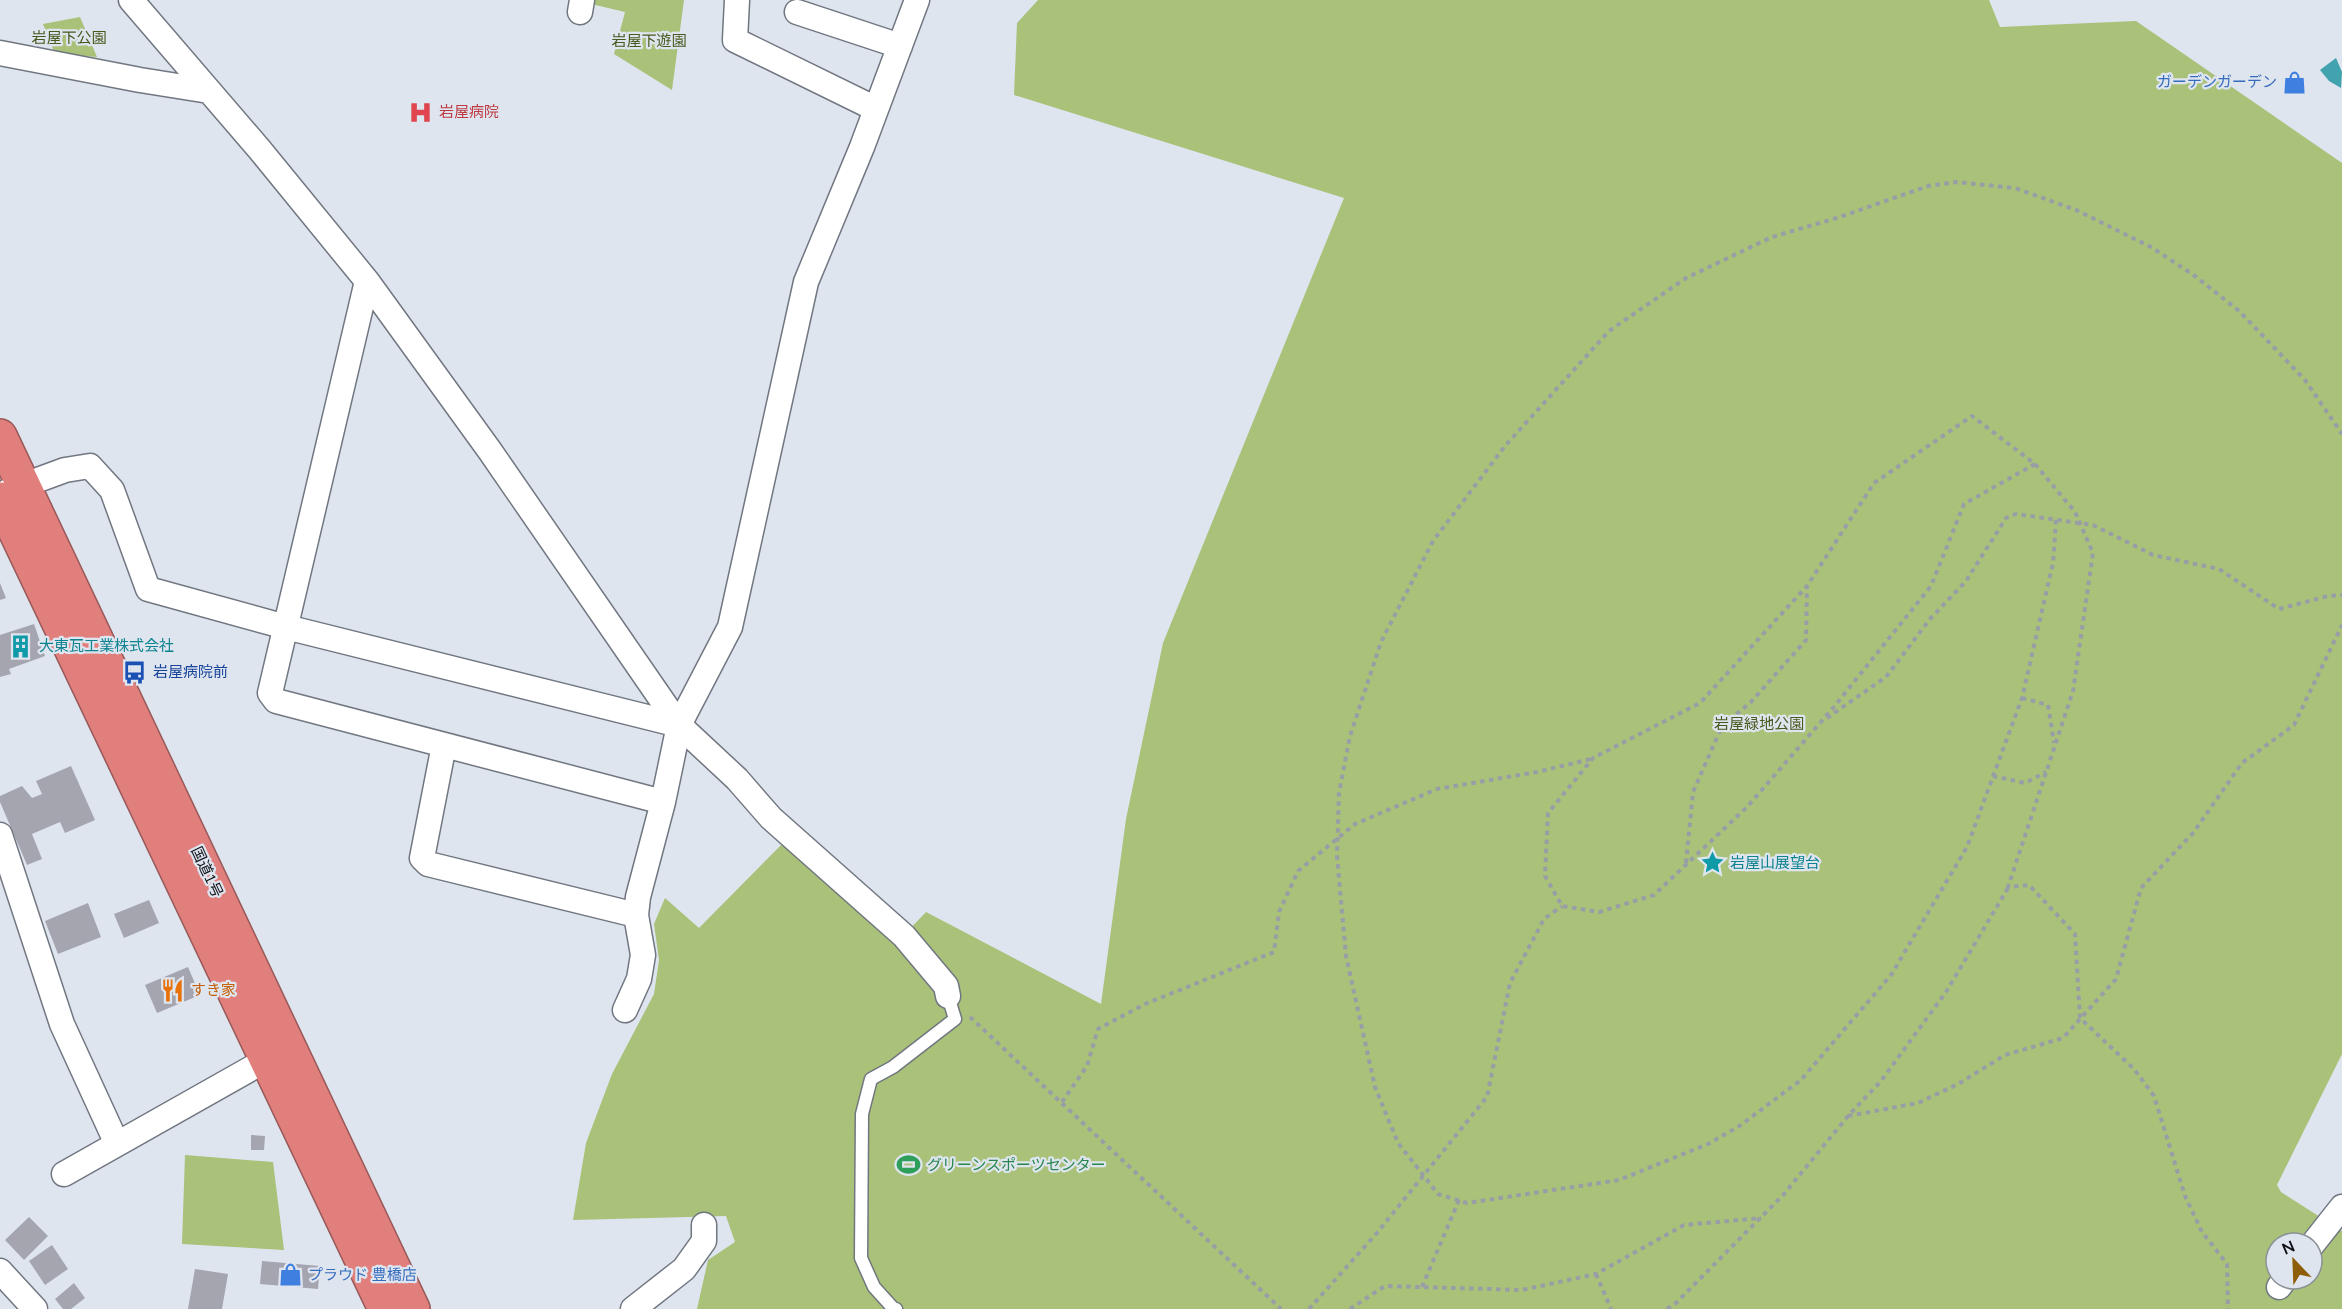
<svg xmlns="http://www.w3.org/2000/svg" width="2342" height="1309" font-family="'Nunito Sans','Noto Sans JP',sans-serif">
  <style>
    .green { fill: #a9c178; fill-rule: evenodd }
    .water { fill: #41a3ae }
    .building { fill: #a5a5b0 }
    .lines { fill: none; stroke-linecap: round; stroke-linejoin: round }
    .lane-casing { stroke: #717780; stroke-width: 15 }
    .street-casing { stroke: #717780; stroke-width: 27 }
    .highway-casing { stroke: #985959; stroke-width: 36 }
    .path { stroke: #999ea6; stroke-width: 4; stroke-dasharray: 4.5 4.5; stroke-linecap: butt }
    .lane { stroke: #fff; stroke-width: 12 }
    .street { stroke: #fff; stroke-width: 24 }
    .highway { stroke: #e17f7d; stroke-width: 33 }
    .labels { text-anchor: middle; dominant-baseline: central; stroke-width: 4.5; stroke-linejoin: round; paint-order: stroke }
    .park-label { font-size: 15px; fill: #48591d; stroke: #dee5ef }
    .shop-label { font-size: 15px; fill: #366cbe; stroke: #dee5ef; text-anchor: end }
    .health-label { font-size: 15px; fill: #be3a42; stroke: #dee5ef; text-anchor: start }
    .culture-label { font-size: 15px; fill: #0d838f; stroke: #dee5ef; text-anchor: start }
    .transit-label { font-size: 15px; fill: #164399; stroke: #dee5ef; text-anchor: start }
    .street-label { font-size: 15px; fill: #101216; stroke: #dee5ef }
    .food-label { font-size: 15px; fill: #c56008; stroke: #dee5ef; text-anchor: start }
    .leisure-label { font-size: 15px; fill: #27864d; stroke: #dee5ef; text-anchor: start }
  </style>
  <rect width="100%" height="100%" fill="#dee5ef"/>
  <!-- green -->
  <path class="green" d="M587,0H684L672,90L614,54L625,12L587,3Z
    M1038,0H1989L2000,27L2136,21L2342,163V1054L2277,1185L2281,1192L2342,1231V1309H697L708,1260L735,1242L726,1216L573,1220L586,1143L612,1074L654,994L659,960L654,924L665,898L699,928L786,840L904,935L926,912L1101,1004L1126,819L1163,643L1344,198L1014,95L1017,23ZM2276,1243H2312V1279H2276Z
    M80,17L97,57L55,54L43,24Z
    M185,1155L273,1162L284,1250L182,1244Z"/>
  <!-- water -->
  <path class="water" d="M2336,58L2342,72L2341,88L2329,81L2320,70Z"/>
  <!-- building -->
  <path class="building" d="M0,583L6,598L0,600Z
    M34,624L45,656L9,669L11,674L0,677V635Z
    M71,766L95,820L65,833L60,822L32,834L42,859L27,865L0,802V796L22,786L32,798L42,794L36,781Z
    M149,900L159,923L124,938L114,914Z
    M88,903L101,937L58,954L45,921Z
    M188,967L200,995L157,1013L145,985Z
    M251,1135L265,1136L264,1150H251Z
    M29,1217L48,1236L24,1260L5,1240Z
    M52,1245L68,1269L45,1285L29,1261Z
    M262,1261L320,1266L318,1289L260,1284Z
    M195,1269L228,1274L222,1309H188Z
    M74,1283L85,1298L71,1309H63L55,1299Z"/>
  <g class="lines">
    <defs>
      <path id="lane" d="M896,1309L893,1308L874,1287L861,1258L862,1114L871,1079L893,1067L955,1019L948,996"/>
      <path id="street" d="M131,0L260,150L367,281L490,451L679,725L737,779L771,818L904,936L946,986L948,996
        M737,0L735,40L876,109
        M580,12L582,0
        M797,12L900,46
        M0,53L140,80L209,91
        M367,281L270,693L276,701L663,802
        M8,491L65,470L90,466L112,490L148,589L286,627L679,725
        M444,745L422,858L428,864L636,915
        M0,835L62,1024L117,1144
        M625,1010L639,979L643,955L636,915L638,897L663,802L679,725L730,627L806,282L862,147L917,0
        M64,1174L266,1060
        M2312,1245L2342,1207
        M0,1271L35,1309
        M2279,1287L2285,1279
        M633,1309L684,1269L704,1241V1225"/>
      <path id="highway" d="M0,436L413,1309
        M0,499L385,1309"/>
    </defs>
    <!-- lane casing -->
    <use href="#lane" class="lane-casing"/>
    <!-- street casing -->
    <use href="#street" class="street-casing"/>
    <!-- highway casing -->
    <use href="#highway" class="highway-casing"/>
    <!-- path -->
    <path class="path" d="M2035,464L1964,504L1931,586L1833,708L1747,807L1654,895L1599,912L1562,906L1545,876L1548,813L1593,758L1700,703L1807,586L1874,483L1972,416L2035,464L2075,512L2093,553L2073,691L2008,887L2029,885L2075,934L2080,1018L2134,1069L2154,1096L2185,1196L2202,1232L2227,1264L2228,1309
      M2056,520L2053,563L2022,698L1967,847L1891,975L1801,1080L1738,1127L1708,1144L1619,1180L1467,1203L1438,1194L1398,1143L1375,1087L1346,956L1337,856L1339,793L1350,736L1381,642L1433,541L1505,446L1609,331L1686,278L1772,237L1840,217L1928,186L1956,182L2015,188L2076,210L2151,247L2195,276L2239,311L2305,380L2342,434
      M2022,698L2048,705L2054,743
      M1827,718L1886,677L1930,619L1966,581L2006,518L2016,514L2093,525L2153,555L2219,569L2279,609L2328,596L2342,595
      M1993,776L2025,783L2046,772
      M1686,863L1693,792L1722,726L1751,702L1806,640L1807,587
      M970,1017L1281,1309
      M1062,1102L1087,1066L1098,1029L1145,1004L1274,952L1279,912L1298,871L1355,824L1437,789L1537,772L1591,759
      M1848,1116L1918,1103L1958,1084L2005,1055L2063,1038L2116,979L2141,888L2193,833L2242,763L2294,725L2342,625
      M1596,1274L1611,1309
      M1422,1287L1459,1200
      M1309,1309L1377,1233L1487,1097L1510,983L1544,919L1562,906
      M1350,1309L1385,1286L1522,1290L1596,1274L1684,1225L1761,1218
      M1667,1309L1676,1303L1784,1194L1848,1116L1881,1081L1946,992L2008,888"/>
    <!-- lane -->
    <use href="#lane" class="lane"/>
    <!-- street -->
    <use href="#street" class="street"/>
    <!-- highway -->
    <use href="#highway" class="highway"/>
  </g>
  <!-- icons -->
  <defs>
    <symbol id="shop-bare" viewBox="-9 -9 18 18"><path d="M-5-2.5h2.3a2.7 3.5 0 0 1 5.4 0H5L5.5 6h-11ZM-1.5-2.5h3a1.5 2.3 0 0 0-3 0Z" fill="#3f7fe0" stroke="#dee5ef" stroke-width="2.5" paint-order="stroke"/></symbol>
    <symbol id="hospital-bare" viewBox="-9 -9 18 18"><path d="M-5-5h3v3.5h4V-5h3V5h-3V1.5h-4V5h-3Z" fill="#e0444e" stroke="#dee5ef" stroke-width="2.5" paint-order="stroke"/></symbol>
    <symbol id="building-bare" viewBox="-9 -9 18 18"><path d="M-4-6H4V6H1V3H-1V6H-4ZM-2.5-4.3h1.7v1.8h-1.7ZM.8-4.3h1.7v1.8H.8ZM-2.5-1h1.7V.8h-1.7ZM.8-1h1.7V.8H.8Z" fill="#0f9aa8" stroke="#dee5ef" stroke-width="2.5" paint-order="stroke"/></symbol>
    <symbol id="bus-bare" viewBox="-9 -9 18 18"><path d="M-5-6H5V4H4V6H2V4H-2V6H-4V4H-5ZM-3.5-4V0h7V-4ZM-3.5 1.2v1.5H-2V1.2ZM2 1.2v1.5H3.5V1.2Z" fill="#1a4fb4" stroke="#dee5ef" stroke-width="2.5" paint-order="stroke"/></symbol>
    <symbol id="sight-bare" viewBox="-9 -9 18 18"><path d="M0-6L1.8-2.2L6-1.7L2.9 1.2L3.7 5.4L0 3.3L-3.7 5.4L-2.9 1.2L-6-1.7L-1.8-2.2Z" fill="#0f9aa8" stroke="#dee5ef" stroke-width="2.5" paint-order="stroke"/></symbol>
    <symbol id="restaurant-bare" viewBox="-9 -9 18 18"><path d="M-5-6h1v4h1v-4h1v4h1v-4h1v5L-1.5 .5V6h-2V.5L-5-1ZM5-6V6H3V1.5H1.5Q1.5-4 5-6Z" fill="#e8710a" stroke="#dee5ef" stroke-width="2.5" paint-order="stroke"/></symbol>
    <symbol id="stadium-bare" viewBox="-9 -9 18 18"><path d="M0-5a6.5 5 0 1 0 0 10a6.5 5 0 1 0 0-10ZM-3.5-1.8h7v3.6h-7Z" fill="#2e9e5b" stroke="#dee5ef" stroke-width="2.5" paint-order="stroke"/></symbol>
  </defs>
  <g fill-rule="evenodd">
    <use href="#shop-bare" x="2278" y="66" width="33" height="33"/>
    <use href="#hospital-bare" x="404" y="96" width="33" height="33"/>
    <use href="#building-bare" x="4" y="630" width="33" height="33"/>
    <use href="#bus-bare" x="118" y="656" width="33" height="33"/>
    <use href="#sight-bare" x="1696" y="846" width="33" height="33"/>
    <use href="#restaurant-bare" x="156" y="974" width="33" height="33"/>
    <use href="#stadium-bare" x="892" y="1148" width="33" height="33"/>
    <use href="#shop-bare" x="274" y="1258" width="33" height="33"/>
  </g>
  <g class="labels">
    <!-- park labels -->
    <g class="park-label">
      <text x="69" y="38">岩屋下公園</text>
      <text x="649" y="41">岩屋下遊園</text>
      <text x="1759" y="724">岩屋緑地公園</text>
    </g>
    <!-- shop labels -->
    <g class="shop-label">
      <text x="2277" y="82">ガーデンガーデン</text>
      <text x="308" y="1275" text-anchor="start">プラウド 豊橋店</text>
    </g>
    <!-- health labels -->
    <g class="health-label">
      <text x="439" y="112">岩屋病院</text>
    </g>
    <!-- culture labels -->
    <g class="culture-label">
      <text x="39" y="646">大東瓦工業株式会社</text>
      <text x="1730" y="863">岩屋山展望台</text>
    </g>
    <!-- transit labels -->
    <g class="transit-label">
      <text x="153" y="672">岩屋病院前</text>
    </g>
    <!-- street labels -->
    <g class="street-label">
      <text transform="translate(207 872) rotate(65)">国道1号</text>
    </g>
    <!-- food labels -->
    <g class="food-label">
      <text x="191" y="990">すき家</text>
    </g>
    <!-- leisure labels -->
    <g class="leisure-label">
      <text x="927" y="1165">グリーンスポーツセンター</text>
    </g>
  </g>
  <!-- north arrow -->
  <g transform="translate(2294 1261) rotate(337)"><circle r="28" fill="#dee5ef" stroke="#8c9198" stroke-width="1.5"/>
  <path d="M0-4.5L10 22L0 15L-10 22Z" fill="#8e5d08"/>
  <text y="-9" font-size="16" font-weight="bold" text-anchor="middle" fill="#101216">N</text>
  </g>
</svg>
